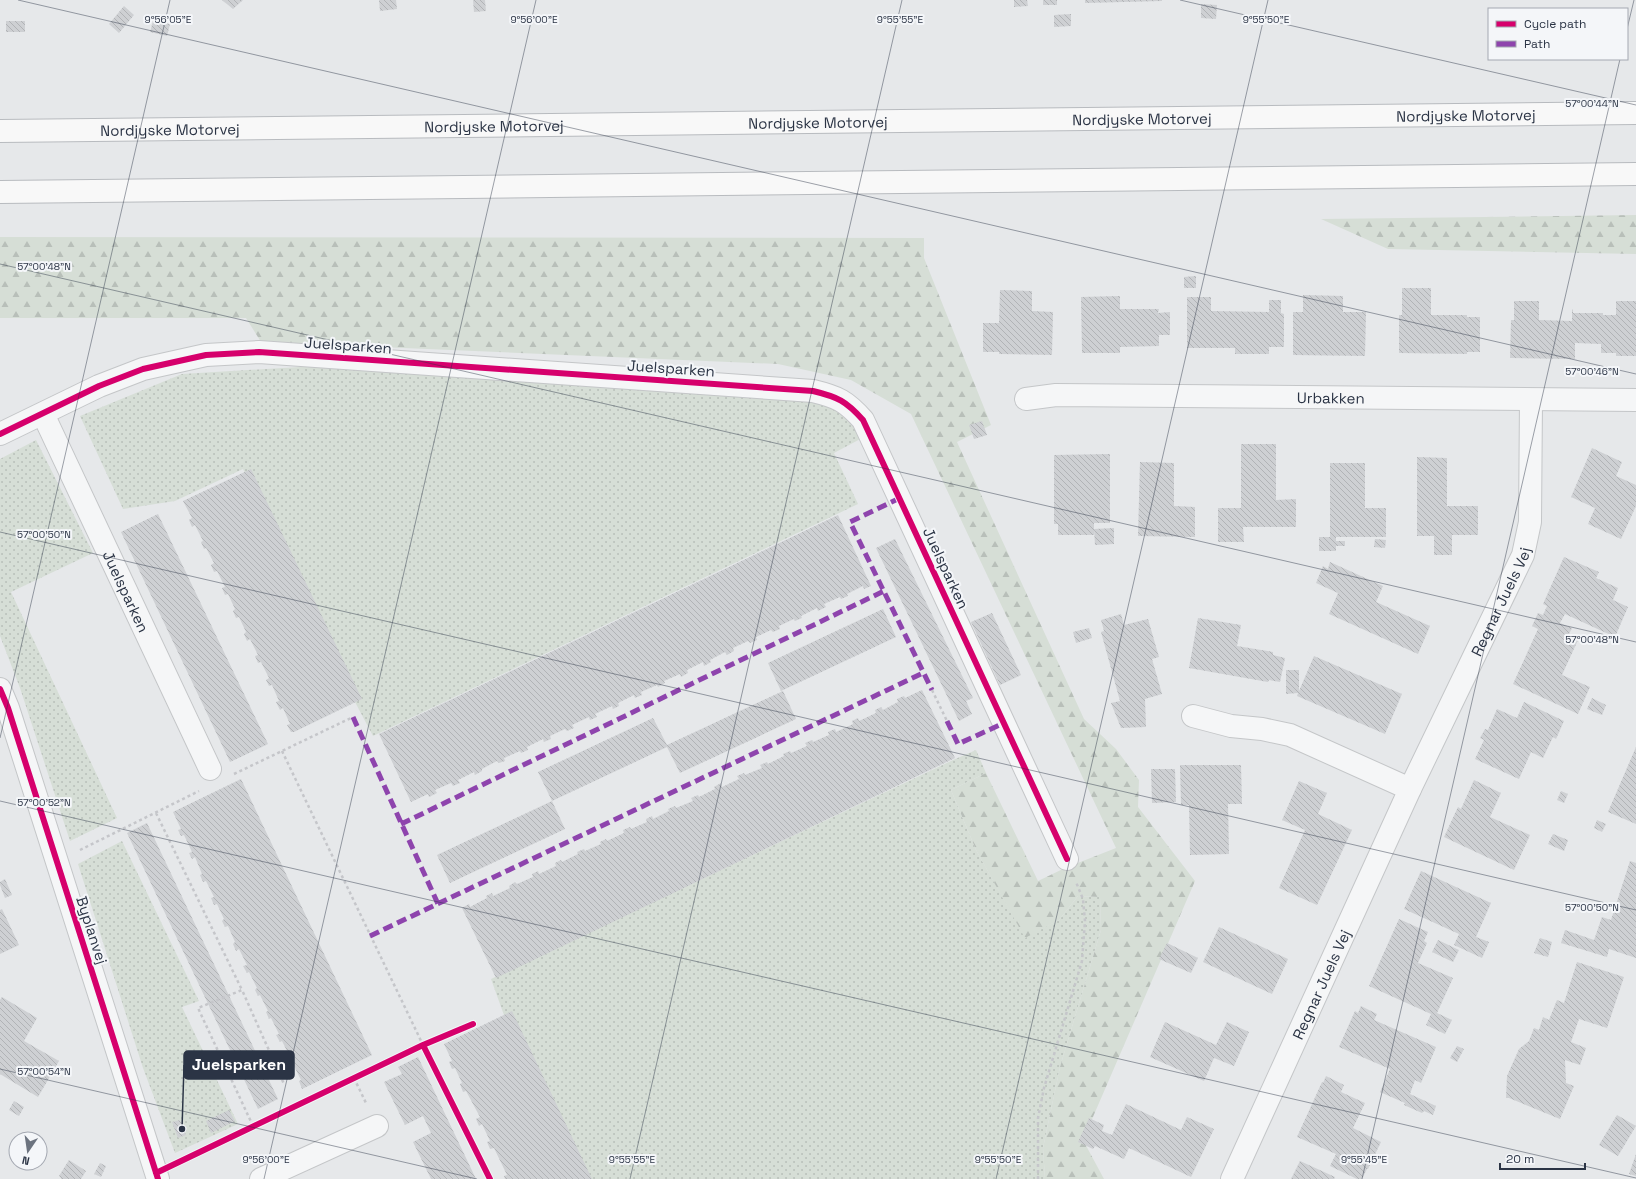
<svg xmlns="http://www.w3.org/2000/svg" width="1636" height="1179" font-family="'Space Grotesk',sans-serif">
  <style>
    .grass { fill: url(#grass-dots) }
    .forest { fill: url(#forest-firs) }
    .building { fill: url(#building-back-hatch) }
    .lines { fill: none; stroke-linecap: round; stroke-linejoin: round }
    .minor-casing { stroke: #c4c6c8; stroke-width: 24 }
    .highway-casing { stroke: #b8bbbf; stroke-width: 24 }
    .path { stroke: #c5c6ca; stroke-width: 2.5; stroke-dasharray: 3 3; stroke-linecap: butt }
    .minor { stroke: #f5f6f7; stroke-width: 22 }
    .highway { stroke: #f8f8f8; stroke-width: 22 }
    .quiet { stroke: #8e44ad; stroke-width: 5; stroke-dasharray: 10 5; stroke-linecap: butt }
    .cycleway-casing { stroke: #f4f6f9; stroke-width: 8 }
    .cycleway { stroke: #d6006c; stroke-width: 6 }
    .ticks { fill: none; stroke: #2b3445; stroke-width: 1; stroke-opacity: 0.45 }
    .labels { text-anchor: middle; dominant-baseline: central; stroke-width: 4; stroke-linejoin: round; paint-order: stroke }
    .street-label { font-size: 15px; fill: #2b3445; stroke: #f4f6f9 }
    .ticks-label { font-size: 10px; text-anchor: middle; fill: #2b3445; stroke: #f4f6f9; stroke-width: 4; stroke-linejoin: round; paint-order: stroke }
    .leader { fill: none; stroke: #2b3445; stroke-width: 1.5 }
    .callout-dot { fill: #2b3445; stroke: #f4f6f9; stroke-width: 1.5 }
    .callout { fill: #2b3445; stroke: #2b3445; stroke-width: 1.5 }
    .callout-label { font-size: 16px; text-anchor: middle; font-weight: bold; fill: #fff }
  </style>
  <defs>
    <pattern id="grass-dots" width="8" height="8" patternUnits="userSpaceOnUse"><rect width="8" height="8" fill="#d6ded6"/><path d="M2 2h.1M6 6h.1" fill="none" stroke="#b8bfb9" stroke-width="1.8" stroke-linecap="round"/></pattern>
    <pattern id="forest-firs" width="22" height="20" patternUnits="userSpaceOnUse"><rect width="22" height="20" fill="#d6ded6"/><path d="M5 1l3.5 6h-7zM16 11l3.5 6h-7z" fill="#b8bfb9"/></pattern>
    <pattern id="building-back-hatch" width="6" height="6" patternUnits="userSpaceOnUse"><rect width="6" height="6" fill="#ced0d3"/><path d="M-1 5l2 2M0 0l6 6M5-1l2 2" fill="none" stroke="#b1b3b6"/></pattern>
  </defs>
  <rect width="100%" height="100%" fill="#e6e8ea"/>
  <!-- grass -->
  <path class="grass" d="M316,366L826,400L866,436L834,453L858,504L373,736L355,702L243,469L175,501L123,509L80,416L182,374Z
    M36,440L93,553L11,592L117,818L70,841L20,688L0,636V459Z
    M976,750L986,773L951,790L976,850L1025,937L1059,920L1078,896L1100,897L1101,930L1060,1067L1043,1148L1045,1179H582L505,1018L491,979L953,760Z
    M122,841L199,1001L182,1007L238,1124L175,1153L143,1068L78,864Z"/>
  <!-- forest -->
  <path class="forest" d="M1636,215V254L1388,249L1321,219Z
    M0,237L924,238V258L991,425L957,442L1084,719L1116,749L1139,780L1138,807L1195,881L1083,1140L1104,1179H1045L1043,1148L1060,1067L1101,930L1100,897L1078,896L1059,920L1025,938L976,850L951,790L986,773L1038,881L1065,868L1116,848L911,414L851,380L778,364L261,342L246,318H0Z"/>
  <!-- building -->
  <path class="building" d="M222,0H243L233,9Z
    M379,0H396L397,9L380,11Z
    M473,0H485L486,11L474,12Z
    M1014,0H1027L1028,6L1014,7Z
    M1043,0H1057V5H1043Z
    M1085,0H1162V1L1085,3Z
    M1201,4L1217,5L1216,19L1201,18Z
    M124,6L134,15L119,33L109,24Z
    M1071,14V26L1054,27V15Z
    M6,21H25V32H6Z
    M153,21L170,24L167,36L150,32Z
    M1196,276V288H1184V277Z
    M1402,288H1431V315H1467V317H1480V352H1467V354L1399,353V315H1402Z
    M1000,290L1032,291V311L1053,312L1052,355L999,354V352H983V323H999Z
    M1303,295L1343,296V312H1366L1365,356L1293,355V312H1303Z
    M1120,296V309H1159L1158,313L1170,312V335H1159V346L1120,347V353H1082L1081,297Z
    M1187,297H1211V311L1269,312V300H1281V313L1284,314V347H1269V354H1235V348H1187Z
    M1514,301H1539V320L1572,321V310L1573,309V313H1603V315H1616V301H1636V356H1616V353H1601V344L1575,343V359L1510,358L1511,320H1514Z
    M982,421L987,435L974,439L969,425Z
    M1241,444H1276V500L1296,499V527H1243L1244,542H1218V508H1241Z
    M1592,448L1622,462L1616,476L1636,485V506L1621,539L1588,524L1595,508L1571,497Z
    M1110,454V523H1094V535H1058V524H1054V455Z
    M1417,457L1447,458V506H1478V535H1452V555H1434V536H1417Z
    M1140,462L1174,463V506L1195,507V537L1138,536Z
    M1330,463H1365V508H1386V537H1336V541H1345V546H1336V551H1319V537H1330Z
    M251,469L362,699L294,732H291L287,725L290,724L283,708L280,710L276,702L279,701L272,685L269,686L266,680L269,678L261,662L258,663L255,656L258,655L250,639L247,641L244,634L246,632L239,617L236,618L233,611L235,609L228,594L225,595L222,588L225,587L217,571L214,572L211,565L214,563L206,548L204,549L201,542L203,541L195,525L192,527L189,520L192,518L183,501Z
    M158,514L268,744L230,762L121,532Z
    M838,515L871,586L864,589L863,586L847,594L848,596L841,599L840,597L824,604L826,607L818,611L817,608L801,616L802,618L795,621L794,619L779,626L780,629L773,632L771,630L756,637L757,640L750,643L748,641L733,648L734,651L727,655L725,652L710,660L711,662L704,666L703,662L687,670L688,673L681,677L680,674L664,681L665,683L658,687L657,685L641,692L642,695L635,698L634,695L618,703L619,706L613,709L612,706L595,714L597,717L590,720L589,717L572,725L574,728L567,731L565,729L550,736L551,739L544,742L543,739L527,747L528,750L521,753L520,751L504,758L505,761L499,763L497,761L482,769V771L475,775L474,772L458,780L460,783L453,786L451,783L435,790L437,793L429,797L428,794L411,802L379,734Z
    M1114,528V544L1095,545L1094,529Z
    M895,539L973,698L966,701L972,714L959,721L876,548Z
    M1375,539L1386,540L1385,548L1374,547Z
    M1564,557L1599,572L1596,578L1618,588L1613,600L1628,607L1615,637L1565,614L1560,623L1572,628L1568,636L1578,640L1562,675L1590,687L1578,714L1513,684L1538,629L1532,626L1538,613L1543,615L1547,606L1543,604Z
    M1330,562L1383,586L1376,602L1430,626L1418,654L1329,614L1338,593L1316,583L1323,566L1328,569Z
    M883,609L896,637L781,691L768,663Z
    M992,613L1021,675L1000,685L971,622Z
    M1121,614L1124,625L1148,619L1159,657L1152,659L1162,694L1145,699L1146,727L1121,728L1111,703L1120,701L1101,632L1104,631L1101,620Z
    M1198,618L1241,625L1237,646L1273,652V655L1285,658L1280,682L1269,680L1268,682L1189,668Z
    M1089,628L1092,638L1076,643L1073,632Z
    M1314,656L1402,694L1385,734L1297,696L1298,693L1286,694V670H1299V691Z
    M922,690L955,758L496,978L462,908L469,904L470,907L487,898L486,896L492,893L493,896L510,888L509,886L515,882L517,884L533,877L532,874L538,871L539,874L556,866L555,863L561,860L562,862L578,854L577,852L584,849L585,851L601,844L600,842L606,839L607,841L624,833L623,830L630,827L631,829L647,822L646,819L652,816L653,819L669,811L668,809L675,806L676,808L693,801L691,798L698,795L699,797L715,789L714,787L721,783L722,787L739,779L737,776L744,773L745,775L762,768L760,765L767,762L768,764L784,756L783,754L790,751L791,753L807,746L805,743L812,740L813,742L829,735L828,732L835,729L836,732L853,724L852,721L858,718L859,721L876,713L875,710L881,707L883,710L898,702L897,699L904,696L905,698Z
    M783,691L796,719L680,773L667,747L552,801L538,772L653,718L667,745Z
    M1592,698L1606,705L1602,715L1587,709Z
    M1524,702L1564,721L1556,739L1553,737L1543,758L1531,752L1519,779L1475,759L1484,740L1480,738L1485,729L1488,730L1497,709L1517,718Z
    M1636,747V824L1608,812Z
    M1180,765H1241L1242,804H1228L1229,854L1190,855L1189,805H1181Z
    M1151,769H1175L1176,802L1152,803Z
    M241,779L372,1055L302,1089L299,1081L301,1080L293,1064L291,1065L287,1058L290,1057L282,1041L280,1042L276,1035L279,1034L271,1018L269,1019L266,1012L268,1011L260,995L258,996L255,990L257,988L249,972L247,973L243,966L247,965L239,949L236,951L233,944L235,942L228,926L225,927L222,921L224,919L217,904L214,905L211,898L214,897L206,881L203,882L200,875L202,874L195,857L192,859L189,853L192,852L184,835L181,836L178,830L181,829L173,812Z
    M1474,780L1501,793L1490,817L1530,835L1514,870L1444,837L1458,807L1461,809Z
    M1299,781L1327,793L1318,814L1352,830L1317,905L1279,888L1305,830L1282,820Z
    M1561,791L1568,794L1564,803L1557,800Z
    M552,801L565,829L450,883L437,855Z
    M1597,820L1606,824L1602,832L1594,828Z
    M147,823L278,1099L258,1109L127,833Z
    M1553,834L1568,840L1564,851L1548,844Z
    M1630,861L1636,863V958L1609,949L1607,957L1561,943L1565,930L1594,940L1602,917L1611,920Z
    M1421,871L1491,903L1476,937L1489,942L1482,958L1454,945L1459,934L1404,909Z
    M5,879L12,895L5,898L0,885V882Z
    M2,909L19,945L0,954V910Z
    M1399,919L1428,932L1424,941L1427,943L1418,963L1453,978L1437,1013L1452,1020L1445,1034L1426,1025L1431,1014L1369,986Z
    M1219,927L1288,959L1272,994L1203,962Z
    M1540,938L1552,942L1548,957L1534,953Z
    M1438,940L1459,950L1453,962L1432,952Z
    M1167,943L1198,958L1191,973L1159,959Z
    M1577,962L1624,977L1607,1028L1579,1019L1571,1042L1586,1048L1580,1065L1565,1060L1566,1083L1574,1086L1560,1119L1509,1098H1506L1507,1076L1519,1049L1529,1041L1534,1028L1539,1030L1543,1017L1549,1020L1557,1000L1564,1003Z
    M2,997L37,1018L24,1041L59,1061L38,1097L0,1074V1000Z
    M1361,1006L1377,1014L1374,1020L1436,1047L1421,1083L1415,1080L1410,1094L1436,1106L1433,1115L1424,1111L1422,1113L1404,1105L1405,1103L1380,1092L1390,1069L1339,1047L1355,1011L1358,1013Z
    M512,1011L592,1179H505L504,1176L507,1175L494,1148L490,1149L487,1142L490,1141L482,1124L479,1126L476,1119L480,1117L466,1091L463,1092L460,1084L462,1083L455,1068L452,1069L449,1062L452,1061L444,1044Z
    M1165,1022L1216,1045L1227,1022L1249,1032L1234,1066L1214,1058L1204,1081L1150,1057Z
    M1457,1046L1464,1049L1457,1062L1450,1058Z
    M418,1057L476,1179H431L413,1142L431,1133L423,1116L405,1125L384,1082L402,1074L398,1067Z
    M1326,1076L1344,1085L1341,1092L1365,1103L1353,1128L1381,1142L1368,1169H1367L1362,1179H1357L1330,1166L1336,1154L1297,1137L1322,1082L1323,1083Z
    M14,1101L24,1107L19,1116L9,1110Z
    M1126,1104L1181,1130L1187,1117L1214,1129L1191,1177L1129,1148L1124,1159L1095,1146L1093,1149L1078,1142L1089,1118L1104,1125L1102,1131L1112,1135Z
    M229,1110L235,1121L211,1133L206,1121Z
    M1617,1115L1636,1126L1618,1156L1599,1145Z
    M180,1120L186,1135L178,1138L172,1122Z
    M1636,1154V1176L1629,1174Z
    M69,1160L86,1171L81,1179H61V1178L59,1176Z
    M1300,1161L1335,1177L1334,1179H1291Z
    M100,1163L106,1166L101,1177L94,1174Z"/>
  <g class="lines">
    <defs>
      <g id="minor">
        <path id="s1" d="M1026,399L1056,395L1636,400"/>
        <path id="s2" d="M43,414L210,769"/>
        <path d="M0,434L99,386L143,369L206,355L259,352L813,391C838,397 846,401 863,420L1067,859"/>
        <path d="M0,689L8,708L158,1179"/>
        <path d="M1193,716L1231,726L1262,729L1290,735L1410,789"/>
        <path d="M261,1179L377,1126"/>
        <path id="s3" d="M1232,1179L1410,789L1523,555L1530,522L1531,400"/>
      </g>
      <g id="highway">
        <path id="s4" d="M0,131L1636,113"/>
        <path d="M0,192L1636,174"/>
      </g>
    </defs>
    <!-- minor casing -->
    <use href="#minor" class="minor-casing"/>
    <!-- highway casing -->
    <use href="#highway" class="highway-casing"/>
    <!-- path -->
    <path class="path" d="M932,690L947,721
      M282,751L423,1045
      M234,774L353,717
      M156,813L242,990
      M80,850L199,791
      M354,1078L366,1103
      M253,1126L198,1008L242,990L284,1084
      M1038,1179V1118L1044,1088L1082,961L1085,921L1083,899L1076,882"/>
    <!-- minor -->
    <use href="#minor" class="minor"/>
    <!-- highway -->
    <use href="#highway" class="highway"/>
    <!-- quiet -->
    <path class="quiet" d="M900,498L850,522L932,690
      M353,717L438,904
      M947,721L958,744L1004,723
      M401,824L884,591
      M370,936L923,673"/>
    <defs>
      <path id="cycleway" d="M0,434L99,386L143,369L206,355L259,352L813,391C838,397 846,401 863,420L1067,859
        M0,689L8,708L158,1179
        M423,1045L490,1179
        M156,1173L423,1045L473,1024"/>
    </defs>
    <!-- cycleway casing -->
    <use href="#cycleway" class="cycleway-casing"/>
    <!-- cycleway -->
    <use href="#cycleway" class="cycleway"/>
  </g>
  <!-- ticks -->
  <path class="ticks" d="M18,0L1636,374M1180,0L1636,105M1627,29L1634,0M0,264L1636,642M0,532L1636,910M0,738L170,0M0,801L1636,1178M0,1069L477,1179M264,1179L536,0M630,1179L902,0M996,1179L1268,0M1362,1179L1620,59"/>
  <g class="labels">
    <!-- street labels -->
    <g class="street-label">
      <text stroke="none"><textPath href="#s4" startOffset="1466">Nordjyske Motorvej</textPath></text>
      <text stroke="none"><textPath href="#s4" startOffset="1142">Nordjyske Motorvej</textPath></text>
      <text stroke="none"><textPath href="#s4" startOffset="818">Nordjyske Motorvej</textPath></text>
      <text stroke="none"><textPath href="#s4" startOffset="494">Nordjyske Motorvej</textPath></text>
      <text stroke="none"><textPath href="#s4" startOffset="170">Nordjyske Motorvej</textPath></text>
      <text transform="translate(348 345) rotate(4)">Juelsparken</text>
      <text transform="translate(671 368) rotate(4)">Juelsparken</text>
      <text stroke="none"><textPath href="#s1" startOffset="305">Urbakken</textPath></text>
      <text transform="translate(946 568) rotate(65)">Juelsparken</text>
      <text stroke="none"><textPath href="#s2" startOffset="196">Juelsparken</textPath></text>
      <text stroke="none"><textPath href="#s3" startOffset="637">Regnar Juels Vej</textPath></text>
      <text transform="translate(92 930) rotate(72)">Byplanvej</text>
      <text stroke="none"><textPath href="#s3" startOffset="214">Regnar Juels Vej</textPath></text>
    </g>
  </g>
  <g class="ticks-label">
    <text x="168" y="23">9°56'05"E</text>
    <text x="534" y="23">9°56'00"E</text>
    <text x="900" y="23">9°55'55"E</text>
    <text x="1266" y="23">9°55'50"E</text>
    <text x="1592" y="107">57°00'44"N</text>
    <text x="44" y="270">57°00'48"N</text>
    <text x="1592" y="375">57°00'46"N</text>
    <text x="44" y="538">57°00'50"N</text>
    <text x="1592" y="643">57°00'48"N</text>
    <text x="44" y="806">57°00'52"N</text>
    <text x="1592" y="911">57°00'50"N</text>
    <text x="44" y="1075">57°00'54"N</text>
    <text x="266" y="1163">9°56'00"E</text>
    <text x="632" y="1163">9°55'55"E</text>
    <text x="998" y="1163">9°55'50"E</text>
    <text x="1364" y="1163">9°55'45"E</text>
  </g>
  <!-- callouts -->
  <path class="leader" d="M182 1129L184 1065"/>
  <circle class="callout-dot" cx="182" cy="1129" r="4"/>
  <rect class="callout" x="184" y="1051" width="110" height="28" rx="4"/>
  <g class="callout-label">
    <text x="239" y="1070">Juelsparken</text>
  </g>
  <!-- legend -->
  <rect x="1488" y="8" width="140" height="52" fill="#f4f6f9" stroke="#a4a8b1"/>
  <rect x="1496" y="21" width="20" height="6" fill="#d6006c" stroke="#a4a8b1"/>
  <text x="1524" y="28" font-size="12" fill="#2b3445">Cycle path</text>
  <rect x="1496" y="41" width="20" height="6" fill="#8e44ad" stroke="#a4a8b1"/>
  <text x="1524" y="48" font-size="12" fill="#2b3445">Path</text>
  <!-- north arrow -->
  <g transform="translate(28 1151) rotate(193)"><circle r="19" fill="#f4f6f9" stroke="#a4a8b1"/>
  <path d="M0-3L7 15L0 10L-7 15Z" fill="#6c737f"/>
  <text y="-6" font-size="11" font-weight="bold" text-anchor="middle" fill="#2b3445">N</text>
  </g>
  <!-- scale -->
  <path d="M1500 1163v6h85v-6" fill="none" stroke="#2b3445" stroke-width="2"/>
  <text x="1506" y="1163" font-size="12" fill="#2b3445" stroke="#f4f6f9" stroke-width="3" paint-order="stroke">20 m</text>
</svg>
